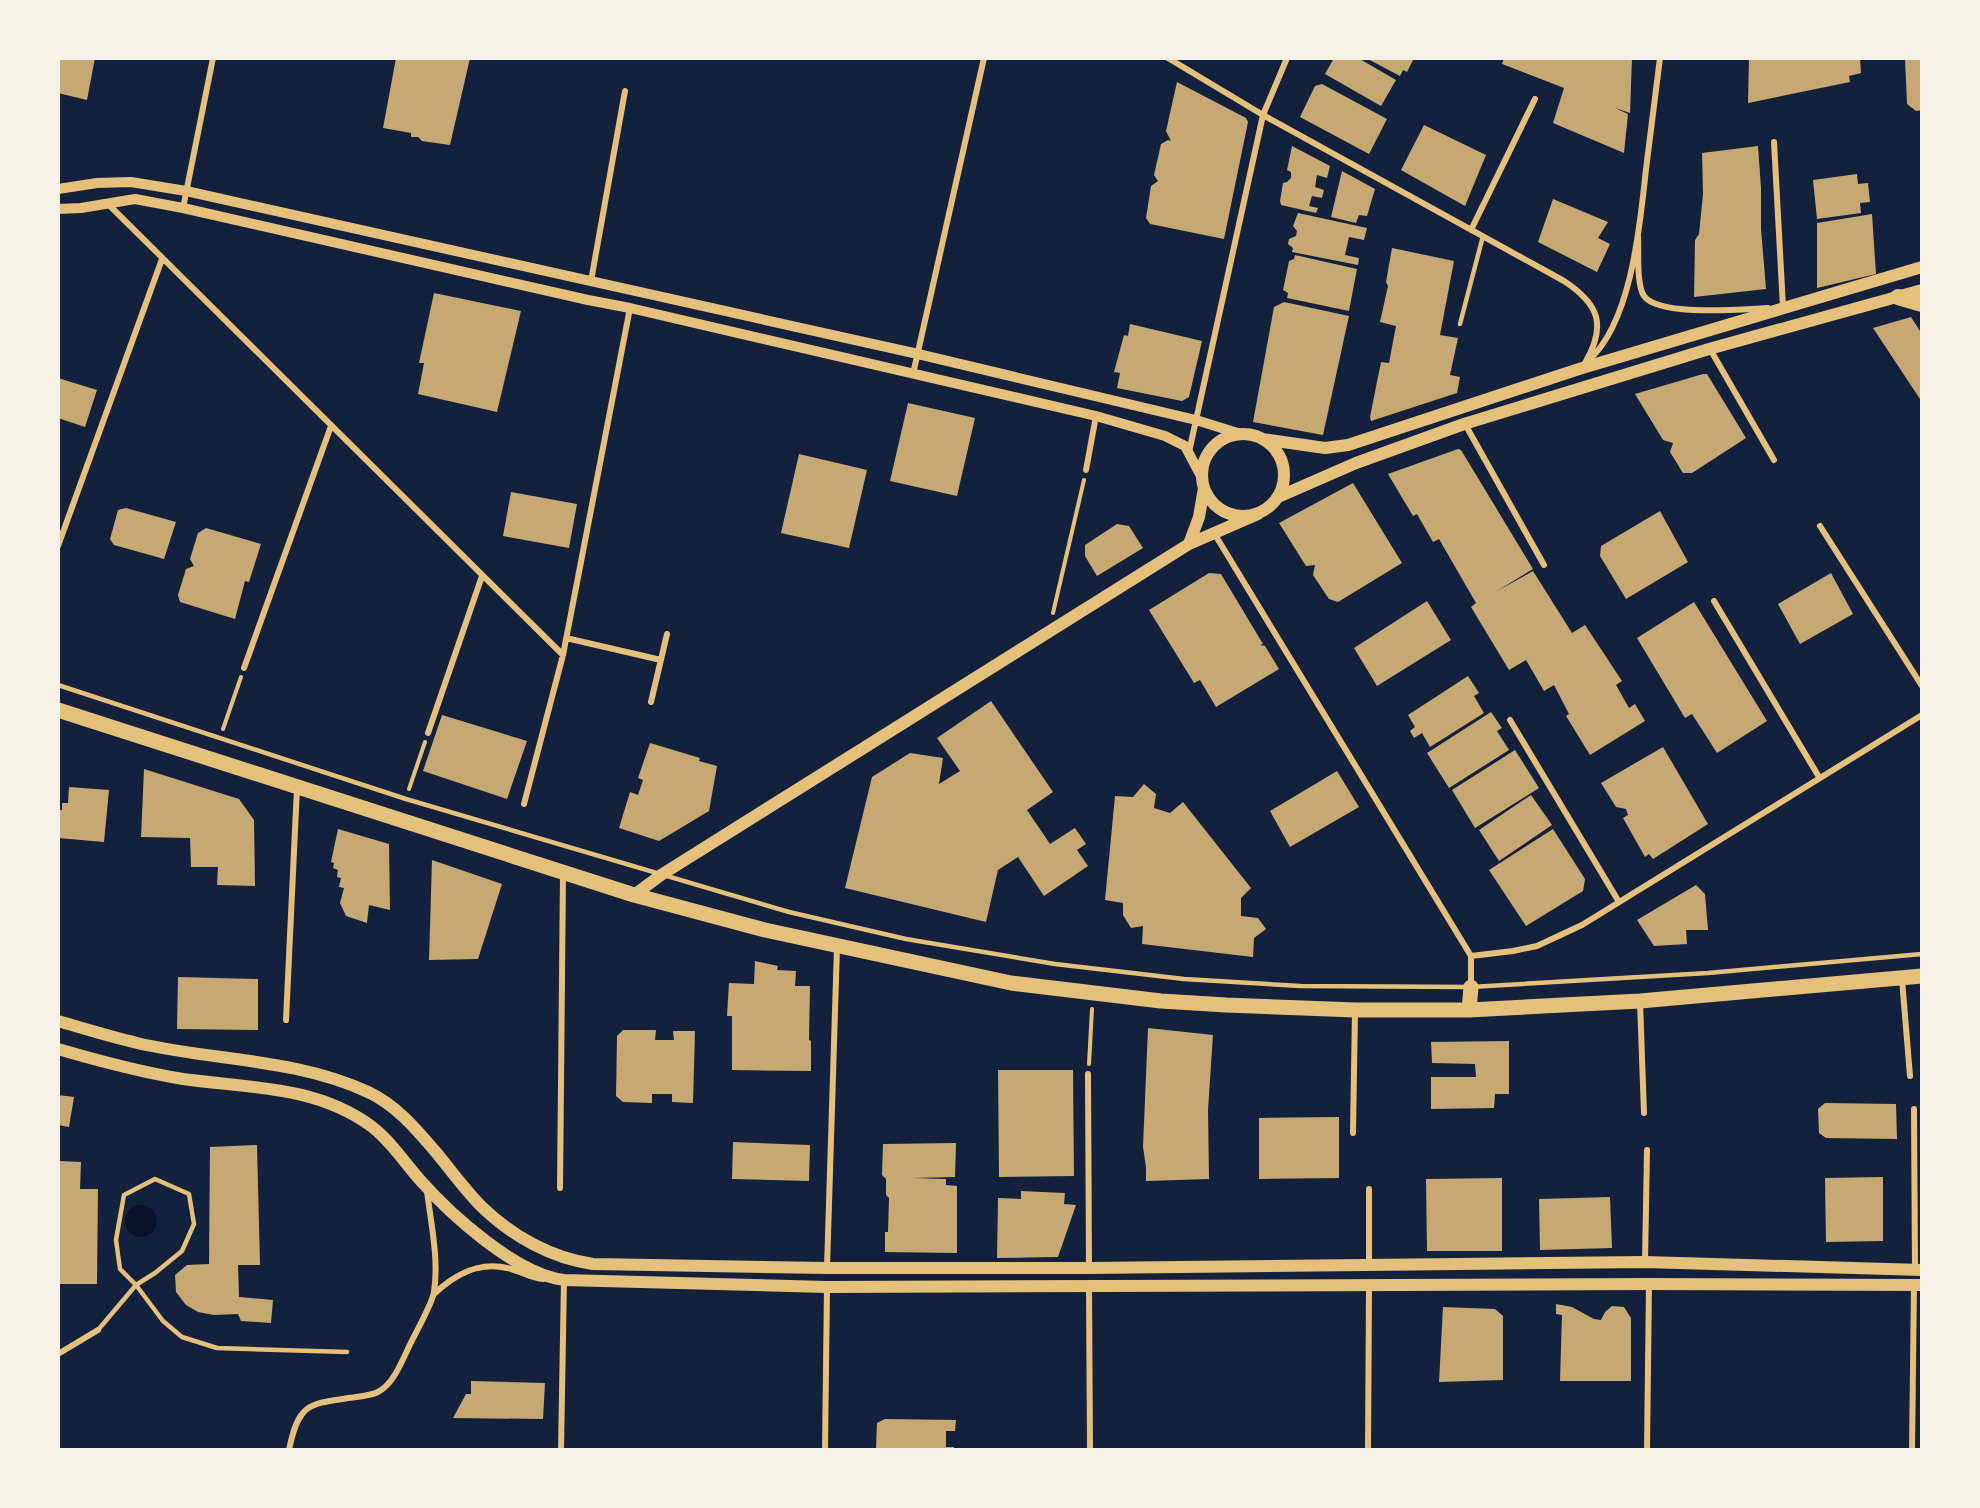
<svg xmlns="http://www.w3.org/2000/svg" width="1980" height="1508" font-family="'Archivo Narrow',sans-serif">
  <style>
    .water { fill: #0b132b }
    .building { fill: #c6a872 }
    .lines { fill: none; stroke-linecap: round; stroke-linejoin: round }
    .path { stroke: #e5c07b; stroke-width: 4 }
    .service { stroke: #e5c07b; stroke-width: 4.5 }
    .minor { stroke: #e5c07b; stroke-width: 6 }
    .tertiary { stroke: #e5c07b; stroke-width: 10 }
    .secondary { stroke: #e5c07b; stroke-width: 12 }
    .primary { stroke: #e5c07b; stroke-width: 15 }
    .trunk { stroke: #e5c07b; stroke-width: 16 }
  </style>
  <rect width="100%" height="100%" fill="#14213d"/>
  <!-- water -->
  <path class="water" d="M125 1221a16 16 0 1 1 32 0a16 16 0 1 1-32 0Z"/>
  <!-- building -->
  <path class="building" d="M58,58H95L87,100L58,93Z
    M396,58H470L450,145L422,141L418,137H411V133L383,128Z
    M1334,58H1358L1396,80L1381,106L1325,74Z
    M1366,58H1414L1407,72L1403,70L1400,76Z
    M1504,58H1632L1630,113L1615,108L1628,114L1624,153L1553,123L1564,88L1502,64Z
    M1749,58H1860L1861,73L1849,76L1850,82L1748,103Z
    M1905,58H1922V110L1916,111L1907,104Z
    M1177,82L1246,118L1248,122L1224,239L1150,224L1146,218L1151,186L1158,181L1154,175L1161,144L1168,140L1171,141L1166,131Z
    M1322,84L1387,119L1369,154L1300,117L1315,86Z
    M1424,125L1486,155L1465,206L1401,170Z
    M1292,146L1330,166L1327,178L1317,175L1315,187L1324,190L1322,198L1312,196L1309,206L1318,208L1316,213L1281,205L1280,201L1283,183L1287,182L1291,178V172L1287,170Z
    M1758,146L1761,188V229L1766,289L1694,297L1695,240L1699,234L1703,194L1702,153Z
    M1342,171L1375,189L1367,216L1359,215L1356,223L1331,217Z
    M1857,174L1858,184L1868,183L1870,202L1860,203L1861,213L1817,219L1813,180Z
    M1553,199L1608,222L1598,238L1610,244L1597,272L1538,242Z
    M1298,213L1367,228L1364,240L1349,237L1345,255L1359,258L1358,265L1292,252L1293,248L1288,244L1289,239L1296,236L1297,231L1293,226Z
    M1872,214L1876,274L1817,288V223Z
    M1392,248L1454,261L1440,335L1458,338L1450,375L1460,377L1457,393L1371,421L1370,417L1381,362L1389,363L1396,326L1380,322L1388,286L1386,282Z
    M1295,255L1357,269L1349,311L1287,298L1288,293L1283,290L1289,261L1294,259Z
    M434,293L521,311L497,412L418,394L424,363H419Z
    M1284,302L1349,316L1323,435L1253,422L1274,307Z
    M1911,317L1922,334V402L1873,328Z
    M1130,324L1202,341L1189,397L1182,401L1117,388L1120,373L1114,372L1124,335L1128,336Z
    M1703,374H1707L1746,438L1692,473H1683L1670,452L1673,443L1663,440L1635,394Z
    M58,378L97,390L85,427L58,418Z
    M908,403L975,418L957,496L890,481Z
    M1458,449L1461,450L1533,569L1497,591L1533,571L1572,633L1585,625L1622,681L1616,685L1629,708L1635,704L1645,721L1590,755L1566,716L1569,714L1554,685L1544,691L1526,660L1509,670L1471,607L1476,603L1439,539L1433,542L1417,514L1413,516L1388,474Z
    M799,454L867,470L849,548L781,533Z
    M1353,483L1402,563L1338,602L1329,599L1313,575L1315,565L1306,566L1279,523Z
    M511,492L577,504L569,548L503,536Z
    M126,508L176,522L164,559L114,545L110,539L118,510Z
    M1660,511L1688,562L1626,599L1600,556L1601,546Z
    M1117,524L1129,526L1143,548L1097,576L1085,556V545Z
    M206,528L261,544L249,582L245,581L235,619L180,602L178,595L186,569L194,566L190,559L198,533Z
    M1209,573L1221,574L1263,644L1260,645L1265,646L1279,669L1216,707L1200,680L1194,683L1149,610Z
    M1831,573L1853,614L1800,644L1778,604Z
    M1427,601L1451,640L1377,686L1354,648Z
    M1694,602L1767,721L1717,753L1692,714L1685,718L1637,638Z
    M1468,676L1479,693L1474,696L1484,713L1430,747L1422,733L1414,738L1410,731L1415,727L1408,715Z
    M991,701L1053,792L1027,810L1050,844L1075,828L1086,844L1077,850L1088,866L1044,896L1018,857L998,870L986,922L845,888L872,777L910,753L943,758L939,784L960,771L937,738Z
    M1491,712L1502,728L1497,731L1509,750L1449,788L1427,753Z
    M442,715L527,741L507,799L423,771Z
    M650,743L700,758L699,761L717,766L709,811L659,841L619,828L630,792L638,795L643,780L638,778Z
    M1663,747L1708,824L1653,859L1649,854L1645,857L1623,818L1628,815L1626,809L1616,807L1601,783Z
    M1515,750L1539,788L1475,828L1452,790Z
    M144,769L239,799L254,820L255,886L217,885L218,867H191L190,838L141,837Z
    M1337,771L1359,807L1290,847L1270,811Z
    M1144,784L1156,794L1154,808L1170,813L1183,802L1251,888L1241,898V916L1258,918L1266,929L1254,938L1253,957L1142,944L1143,926L1131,928L1123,915V903L1105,900L1115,796L1133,797Z
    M69,787L109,790L104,842L58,838V810H62V803H68Z
    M1531,795L1552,825L1499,861L1479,830Z
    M338,829L389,844L390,910L369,905L367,923L346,916L340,903L344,888L339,887L341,878L337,877L338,870L333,868L334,863L331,862Z
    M1553,829L1585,879L1583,891L1526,926L1489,870Z
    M432,860L502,884L478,959L429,960Z
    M1696,885L1705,894L1708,930H1686L1687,944L1654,946L1637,920Z
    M755,961L778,966L777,970L796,971L795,986H810L809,1040L811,1041V1071L732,1070V1016H727L729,983L754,984Z
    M178,977L258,979V1030L177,1029Z
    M1148,1028L1213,1035L1208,1110L1209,1179L1146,1181V1167L1143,1147Z
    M623,1030H656L655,1040H674L673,1031H695L693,1103L672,1102V1094H652V1103L623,1102L616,1096L617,1036Z
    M1509,1041V1094H1495L1494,1108L1431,1109V1077H1476L1475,1064L1432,1063L1431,1042Z
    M998,1070H1073L1074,1176L999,1177Z
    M58,1095L74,1097L69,1127L58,1125Z
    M1825,1103L1896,1104L1897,1139L1826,1138L1819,1133L1818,1109Z
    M1339,1117V1178L1259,1179V1118Z
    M733,1142L810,1145L809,1181L732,1179Z
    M956,1143L955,1177L913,1178L946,1179V1185L957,1186V1253L885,1252V1232H888L889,1198L886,1195V1179L882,1175L883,1144Z
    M257,1145L260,1265H238L239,1297L273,1300L271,1323L241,1321L238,1314L214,1315L198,1312L186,1305L176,1292L175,1275L187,1265L209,1264L210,1147Z
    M58,1161L81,1162L80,1189H98L97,1284H58Z
    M1883,1177V1241L1826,1242L1825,1178Z
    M1502,1178V1251H1427L1426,1179Z
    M1021,1191L1065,1193L1064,1204L1076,1205L1058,1257L997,1258L998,1198L1021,1199Z
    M1610,1197L1612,1248L1540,1250L1539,1199Z
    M1556,1304L1572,1307L1594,1319L1601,1320L1605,1312L1612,1306L1624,1307L1631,1318V1381H1560L1562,1315L1556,1314Z
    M1443,1307L1495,1309L1503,1316V1380L1439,1382Z
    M471,1381L545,1383L543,1419L453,1418L466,1394H471Z
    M885,1419L956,1420L955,1431H946V1447H954V1449H876L877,1423Z"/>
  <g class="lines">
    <!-- path -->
    <path class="path" d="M1053,613L1084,480
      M223,729L241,677
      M409,789L425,742
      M1089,1064L1092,1009"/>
    <!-- service -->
    <path class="service" d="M1460,324L1483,236
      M58,685L406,799L789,912L906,939L1055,964L1184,979L1300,986L1471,987L1708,973L1922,954
      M98,1330L136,1285L155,1273L182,1251L194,1224L189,1194L155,1179L124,1195L116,1240L120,1269L136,1285L163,1321L182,1337L217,1348L347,1352"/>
    <!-- minor -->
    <path class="minor" d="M1168,58L1263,115L1564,281C1599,304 1607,325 1585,363
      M1774,142L1783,307L1781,308
      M107,203L563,655
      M183,208L213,58
      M1471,230L1535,99
      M1638,236C1639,251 1636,284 1644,296C1659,317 1743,309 1768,308
      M591,281L625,91
      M1710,349L1774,460
      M1589,360C1632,321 1640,224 1646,169C1651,132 1655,95 1660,58
      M913,374L984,58
      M1465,424L1544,565
      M1189,452L1263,115L1287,58
      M1086,470L1096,416
      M1820,526L1922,686
      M1214,533L1471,956V987
      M58,546L162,259
      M1714,601L1819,777
      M566,638L661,660
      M244,668L331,426
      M651,702L667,634
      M1510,720L1619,902
      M428,733L482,576
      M524,804L563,655L630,308
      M1471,956L1513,951L1537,946L1582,925L1922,715
      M1902,979L1910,1076
      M1640,1002L1644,1113
      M286,1020L297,788
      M1088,1074L1089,1268
      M1914,1109L1915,1270
      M1353,1133L1355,1011
      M560,1188L563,873
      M1645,1262L1647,1150
      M1369,1266V1189
      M827,1268L837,947
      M1089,1287L1090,1450
      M434,1294C455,1274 480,1260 511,1269C522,1272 532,1278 543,1279
      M58,1354L98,1330
      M289,1450C299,1400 311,1404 356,1397C363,1396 372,1395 378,1392C393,1384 400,1365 407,1351C413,1337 432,1305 434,1292C439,1259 431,1224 427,1191
      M561,1450L564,1280
      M825,1450L827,1287
      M1368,1450L1369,1286
      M1647,1450L1649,1284
      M1912,1450L1914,1285"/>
    <!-- tertiary -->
    <path class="tertiary" d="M58,189L97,183L131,182L186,191L918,354L1196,420L1244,435
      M58,209L81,208L135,199L183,208L588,300L630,308L1096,416L1165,436L1185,446L1203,480"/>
    <!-- secondary -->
    <path class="secondary" d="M1202 475a41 41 0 1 1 82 0a41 41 0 1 1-82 0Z
      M1262,439L1325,448L1348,445L1579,369L1922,267
      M1278,497L1356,463L1464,424L1709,349L1922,290
      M1189,544L1199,517L1204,488
      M634,895L661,875L1189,544L1258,514
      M58,1021C85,1029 111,1037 137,1043C214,1061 295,1058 368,1092C396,1105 415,1128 435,1151C450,1169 465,1190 482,1207C512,1236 551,1258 593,1264L827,1268H1089L1645,1262L1922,1270
      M58,1049C99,1061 140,1072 183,1079C247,1088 315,1085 371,1126C390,1140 404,1162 420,1180C451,1215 516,1274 564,1280L827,1287L1649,1284L1922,1285"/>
    <!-- primary -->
    <path class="primary" d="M58,710L634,895L765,930L1011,983L1161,1001L1226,1005L1355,1010H1469L1640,1001L1922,976
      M1469,1010L1471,987"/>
    <!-- trunk -->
    <path class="trunk" d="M1898,297L1922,304"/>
  </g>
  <!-- border -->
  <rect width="1980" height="1508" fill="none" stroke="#f6f1e7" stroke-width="120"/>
</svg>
